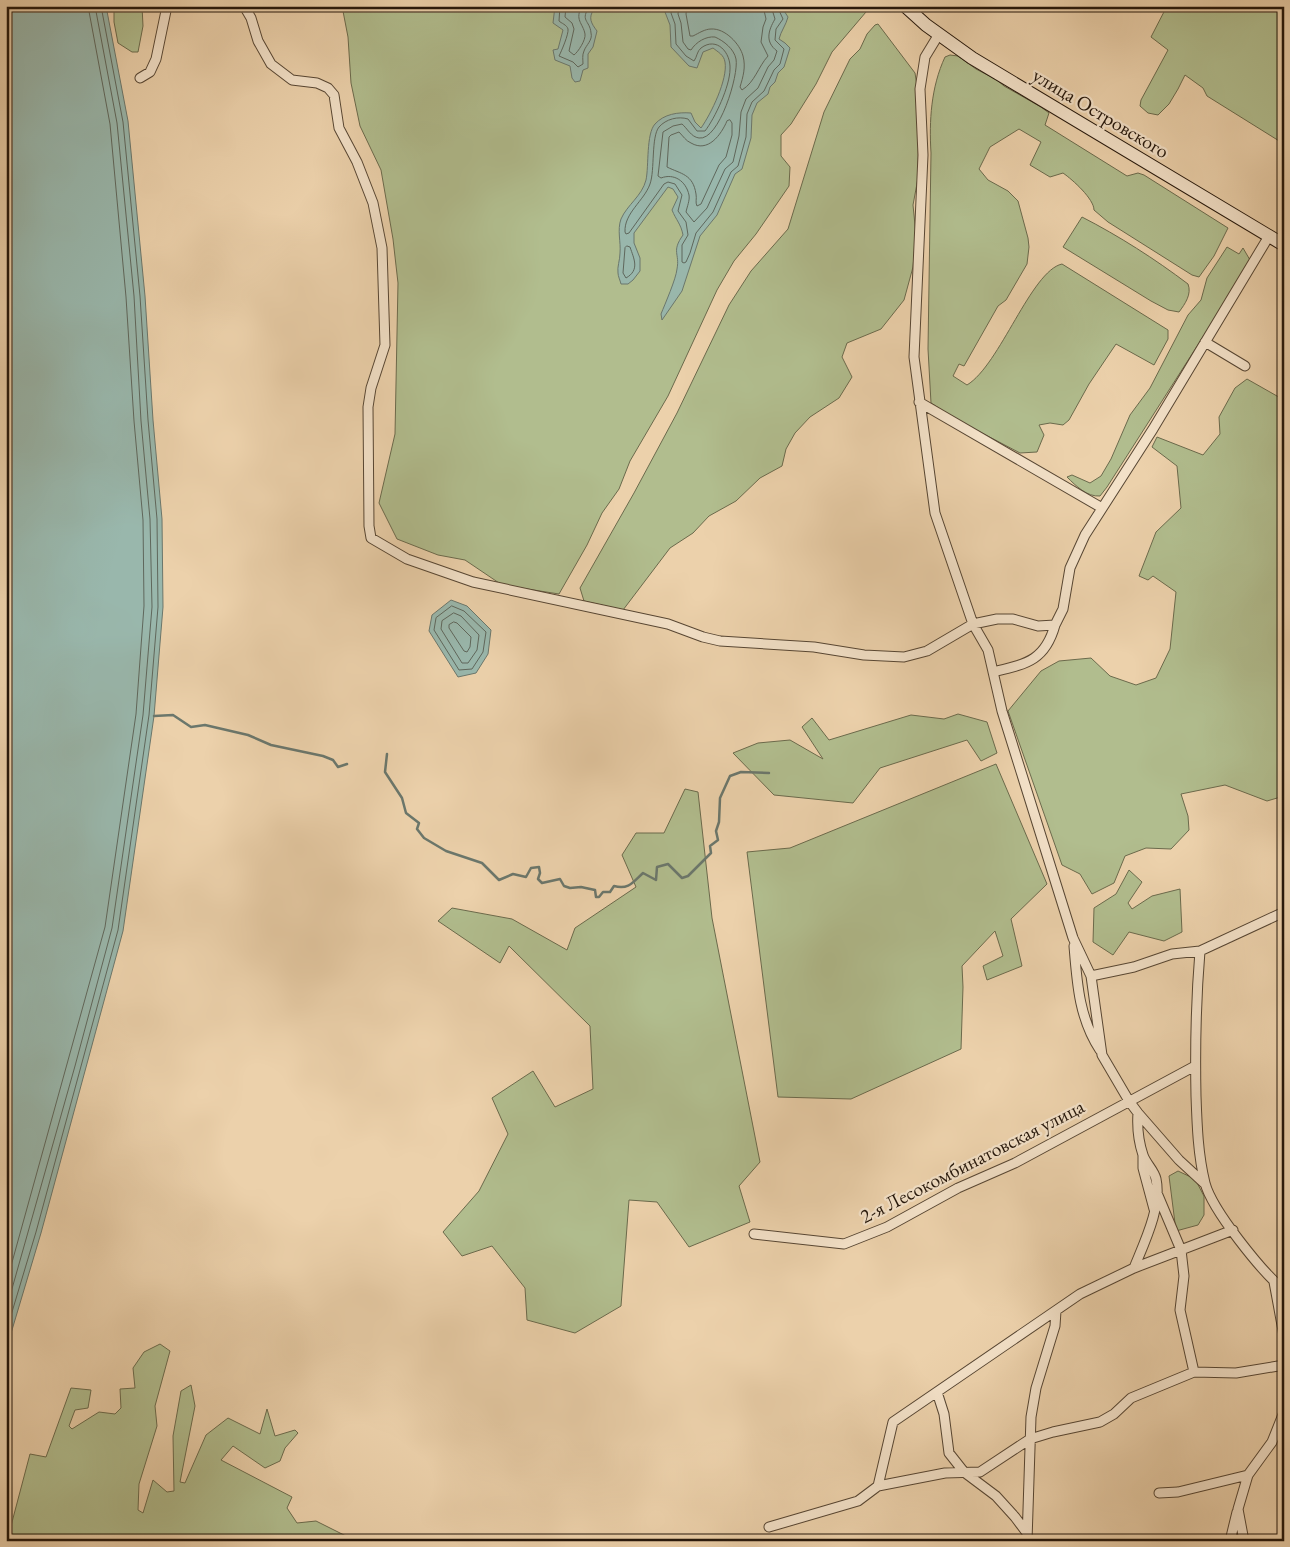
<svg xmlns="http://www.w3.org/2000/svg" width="1290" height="1547" font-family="'EB Garamond',serif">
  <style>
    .green { fill: #b1bd8e; stroke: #6b6a4c }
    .water { fill: #99b7ac; stroke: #6b776c }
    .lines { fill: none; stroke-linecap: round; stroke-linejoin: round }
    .shore { stroke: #5f675c; stroke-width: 1 }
    .stream { stroke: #6b776c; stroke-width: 2.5 }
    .street-casing { stroke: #574633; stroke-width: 11 }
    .secondary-casing { stroke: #25170b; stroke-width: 14 }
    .street { stroke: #f3e1c8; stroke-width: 9 }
    .secondary { stroke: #f3e1c8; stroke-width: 12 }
    .labels { text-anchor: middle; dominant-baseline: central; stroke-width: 4.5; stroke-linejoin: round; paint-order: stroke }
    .street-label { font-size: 20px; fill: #25170b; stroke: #f3e1c8 }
  </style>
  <rect width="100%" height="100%" fill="#ecd1ab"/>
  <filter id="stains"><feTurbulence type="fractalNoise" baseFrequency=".004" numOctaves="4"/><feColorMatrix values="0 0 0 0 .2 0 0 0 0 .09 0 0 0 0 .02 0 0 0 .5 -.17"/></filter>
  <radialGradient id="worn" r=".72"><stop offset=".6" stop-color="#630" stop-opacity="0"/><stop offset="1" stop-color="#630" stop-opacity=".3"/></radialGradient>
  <!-- green -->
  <path class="green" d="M114,6H142L143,26L138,52H132L118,43L114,22Z
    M342,6H863L866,12L832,52L816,84L791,124L781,135V156L790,167L789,186L756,234L734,261L717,290L668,396L630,461L619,489L602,513L587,545L559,594L502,585L465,560L438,555L397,539L379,503L395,434L398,283L393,239L381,170L360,126L351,83L348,37Z
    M1167,6H1284V144L1207,96L1203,88L1185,75L1178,89L1169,104L1158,115L1148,113L1140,106L1141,100L1168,50L1151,37Z
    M878,24L915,73L919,99L918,178L913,205L916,235L913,267L904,300L881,329L847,343L842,357L852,377L839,398L810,417L795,433L786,449L782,466L760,478L736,501L709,516L693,533L670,548L623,610L584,601L580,588L634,493L677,413L729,305L751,271L788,229L824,112L850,59L860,49L867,34L875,25Z
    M950,55L958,56L976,69L997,80L1004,86L1041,107L1049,113L1045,125L1127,176L1138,173L1144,175L1228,228L1214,256L1199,277L1192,275L1108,222L1094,210C1094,199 1073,180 1063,173L1050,177L1030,165L1041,142L1019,129L990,147L979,169L988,180L1008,191L1018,201L1028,238L1029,247L1027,264L1006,300L998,306L964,366L959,364L953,376L967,385C1000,365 1031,271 1062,264L1168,330V339L1154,365L1116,344L1089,384L1069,420L1063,425L1050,423L1039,425L1044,435L1037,452L1020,453L959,421L931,403L928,349L931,153C929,121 931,87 945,57Z
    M1082,217C1119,236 1155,259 1188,284C1192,294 1185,304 1179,312L1168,310L1151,301L1063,247Z
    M1227,247L1239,254L1243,248L1250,260L1233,290L1107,487L1100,496C1087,497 1076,486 1067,477L1072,475L1090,483L1101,476L1111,459L1130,415L1150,388L1188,315L1201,300L1207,278Z
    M1247,379L1284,400V796L1267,801L1225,785L1181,794L1188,816L1189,830L1171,849L1146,848L1125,856L1114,883L1092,894L1080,874L1062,865L1008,711L1041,671L1059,661L1091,658L1110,676L1136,685L1156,678L1170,649L1176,592L1153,576L1148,580L1139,576L1156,532L1181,508L1177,466L1152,447L1157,437L1203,455L1220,434L1219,417L1235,388Z
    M958,714L987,722L997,753L981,761L967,740L880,768L853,803L774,795L733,753L758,743L790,740L823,759L802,727L812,718L829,740L911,715L944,719Z
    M996,764L1047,884L1011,919L1022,966L987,980L983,966L1003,956L995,931L962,966L963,987L961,1049L851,1099L778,1097L747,852L790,848Z
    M685,789L698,792L712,918L760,1162L739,1186L750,1222L689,1247L657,1202L629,1200L621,1306L575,1333L527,1320L525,1288L492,1246L462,1256L443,1232L479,1191L508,1134L492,1098L533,1071L555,1107L593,1089L590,1026L509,946L500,963L438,921L452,908L512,919L567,950L575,928L636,887L622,855L636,833H664Z
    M1129,870L1142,882L1128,903L1132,909L1152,896L1180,889L1182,932L1164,941L1129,932L1113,955L1093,942L1094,908L1116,894Z
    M1178,1171L1195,1179L1204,1196V1215L1198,1225L1176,1231L1169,1176Z
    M160,1344L170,1351L155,1406L157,1426L139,1484L138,1510L143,1513L153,1480L167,1492L174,1491L173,1436L181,1391L191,1385L195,1406L180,1482L185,1483L206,1435L228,1418L260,1434L267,1409L275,1436L295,1430L298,1433L285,1448L280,1461L265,1468L233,1446L221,1460L292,1497L287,1508L297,1523L316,1521L356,1541H7L30,1454L46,1457L71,1388L91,1390L88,1408L75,1410L69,1426L72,1429L99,1412L115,1414L121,1408L120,1389L135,1388L133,1368L144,1352Z"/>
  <!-- water -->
  <path class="water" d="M6,6H106L128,121L145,296L153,420L162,519L163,607L154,716L123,931L41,1233L6,1350Z
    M555,6H605L594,9C588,18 591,23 597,31L593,47L588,54V68L583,70L580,81L575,82L572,78L570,66L555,60L553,50L558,49L563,30L553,23Z
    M670,6H781L788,17C786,25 781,31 779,39L785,43L790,48L784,67L778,73L775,82L770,87L768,94L757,103L752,115L751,138L742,169L735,174L717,215L700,236L682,291L662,320L661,314C665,304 676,279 677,269C680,253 671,252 683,235C681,224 676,220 672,210L678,197L673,189L668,187L634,233V243L640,258V271L633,280L628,284H621C620,280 618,276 618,273C617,267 620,260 620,253C621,242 617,230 621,219C627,205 642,196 646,180C649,166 646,134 655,124C664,114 678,112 691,113L695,122L701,128C711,114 728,79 725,62C724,55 718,52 713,48L703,52L697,68L689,66L671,47L670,25L665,12Z
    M451,600L467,606L491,630L488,654L476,673L458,677L429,631L432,615Z"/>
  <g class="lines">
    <!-- shore -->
    <path class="shore" d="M560,6L559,21C561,23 567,25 568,29C569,34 561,52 559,56L573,62L578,67L583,64C583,60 582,55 584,51C586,45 593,40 591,33C590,20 579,21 590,6
      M566,6L565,17L572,23L574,29L569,51L574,55C578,52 586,40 585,34C583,23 574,20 582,6
      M673,6L671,13L675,24L676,44L686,56L694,61C697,57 697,51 701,48C717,36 731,53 730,69C730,86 715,118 705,131H697L688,119C678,116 666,119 659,127C651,137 655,170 650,184C644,201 624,213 625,232L626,234L629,233L664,184L668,182L675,184L682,195L678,211L686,222L688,235L682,245V262L684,263L686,262L690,253L696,233L713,212L731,172L738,166L746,137L747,114L752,102L764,91L774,70L780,64L784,49L775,40L776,29L783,19L777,6
      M679,6L678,14L681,23L683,42L688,49L691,50C696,42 706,36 715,37C724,41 734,49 736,59C739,75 719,141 699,138C691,137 687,128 682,124L673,126L663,132L658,176L661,178C674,173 686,181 689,195C690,200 687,207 686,212L694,222L707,208L725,169L733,162L739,136L741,112L746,99L758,88L768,67L774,60L777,51C765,42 768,31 775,19L771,6
      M687,6L686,14L690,36H693C699,33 705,29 711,29C725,28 740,44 743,56C746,67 743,77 740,87L742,90C755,82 758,67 768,56L761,42L763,27L766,19L763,6
      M730,120L732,123V135L726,157L719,165L701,204L697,206C695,202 697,199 696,194C693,174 681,174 667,167L669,137L671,135L679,132C683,136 686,141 691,143C708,153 721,135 727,121Z
      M627,246L630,247C634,259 640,270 626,278L623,273L625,248Z
      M452,606L464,611L486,632L483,652L472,669L459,670L434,630L436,618Z
      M454,613L461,616L479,635L477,650L468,663H462L441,629L442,621Z
      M454,622L457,623L471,637L470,647L467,652L464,651L449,628V625Z
      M6,1284L105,927L136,714L144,606L143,520L134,421L126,297L110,124L88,6
      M6,1310L75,1066L112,928L143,715L152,607L150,519L141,421L134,296L117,123L95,6
      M6,1332L36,1232L118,930L149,715L158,607L157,519L148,420L140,296L123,122L101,6"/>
    <!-- stream -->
    <path class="stream" d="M154,716L173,715L191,727L205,725L248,735L271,745L323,756L333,760L338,767L347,764
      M387,754L385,772L402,798L406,813L419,823L417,829L424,838L446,851L482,863L499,880L513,874L526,877L531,868L539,867L540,873L538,879L542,883L560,879L564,886L570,888L581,887L595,890L596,897H599L603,892H610L614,886C629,890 633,882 643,873L656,880L657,867L668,864L682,878L688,876L711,853L710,846L718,840L716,831L719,822L720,798L730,776L741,772L769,773"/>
    <defs>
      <path id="street" d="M244,6L251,18L258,41L271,64L292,80L317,83L328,88L334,95L339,128L357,162L373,203L382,248L385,345L371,388L368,407L369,526L371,538L407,559L473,582L668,624L703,637L720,641L814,647L864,655L904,657L927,651L973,624L997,619H1013L1038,626L1055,625L1063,609L1070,568L1085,535L1153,429L1269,236
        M939,34L925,57L920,89L923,155L914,357L935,513L973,624L988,650L1002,711L1073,938L1091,976L1102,1055L1129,1101L1138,1113L1179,1160L1205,1184
        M140,78L150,72L156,59L167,6
        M1205,342L1245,366
        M919,402L1102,508
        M993,672C1026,664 1045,661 1055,625
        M1284,912L1200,951C1196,999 1195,1047 1196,1096C1197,1125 1198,1155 1205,1183C1212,1210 1262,1272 1284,1290
        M1074,946C1077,983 1079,1018 1100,1050
        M1091,976L1134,967L1172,954L1200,951
        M1143,1156V1168L1154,1209
        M754,1234L844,1244L887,1227L958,1188L1015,1163L1195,1066
        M1134,1268C1144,1243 1162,1207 1156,1179C1154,1170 1146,1164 1143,1155C1139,1143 1137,1127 1138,1113
        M1274,1282L1284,1336
        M1194,1372L1236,1373L1284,1365
        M937,1392L944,1414L949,1453L964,1472L996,1496L1015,1517L1027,1533
        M878,1486L945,1473L980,1472L1030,1439L1053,1432L1100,1422L1114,1414L1131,1398L1194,1372L1180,1310L1184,1276L1181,1250L1157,1193
        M1159,1493L1178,1492L1248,1475L1272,1442L1284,1412
        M769,1527L858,1501L878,1486L893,1422L1080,1294L1134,1268L1233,1230
        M1027,1541L1031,1417L1036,1388L1055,1326L1056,1311
        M1230,1541L1237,1512
        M1244,1541L1238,1509L1248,1475"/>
      <path id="secondary" d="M905,6L926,25L972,58L1284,245"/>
    </defs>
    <!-- street casing -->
    <use href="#street" class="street-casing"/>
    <!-- secondary casing -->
    <use href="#secondary" class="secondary-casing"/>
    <!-- street -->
    <use href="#street" class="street"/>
    <!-- secondary -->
    <use href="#secondary" class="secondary"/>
  </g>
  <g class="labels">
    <!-- street labels -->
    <g class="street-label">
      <text transform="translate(1101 113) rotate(31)">улица Островского</text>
      <text transform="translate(972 1161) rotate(-27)">2-я Лесокомбинатовская улица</text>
    </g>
  </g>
  <!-- margin -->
  <rect width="1290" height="1547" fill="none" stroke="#ecd1ab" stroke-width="25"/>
  <rect x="8" y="8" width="1275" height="1532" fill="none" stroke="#25170b" stroke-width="2.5"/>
  <rect x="12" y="12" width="1265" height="1522" fill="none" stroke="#25170b"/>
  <rect width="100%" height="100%" filter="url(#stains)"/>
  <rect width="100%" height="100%" fill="url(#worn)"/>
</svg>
